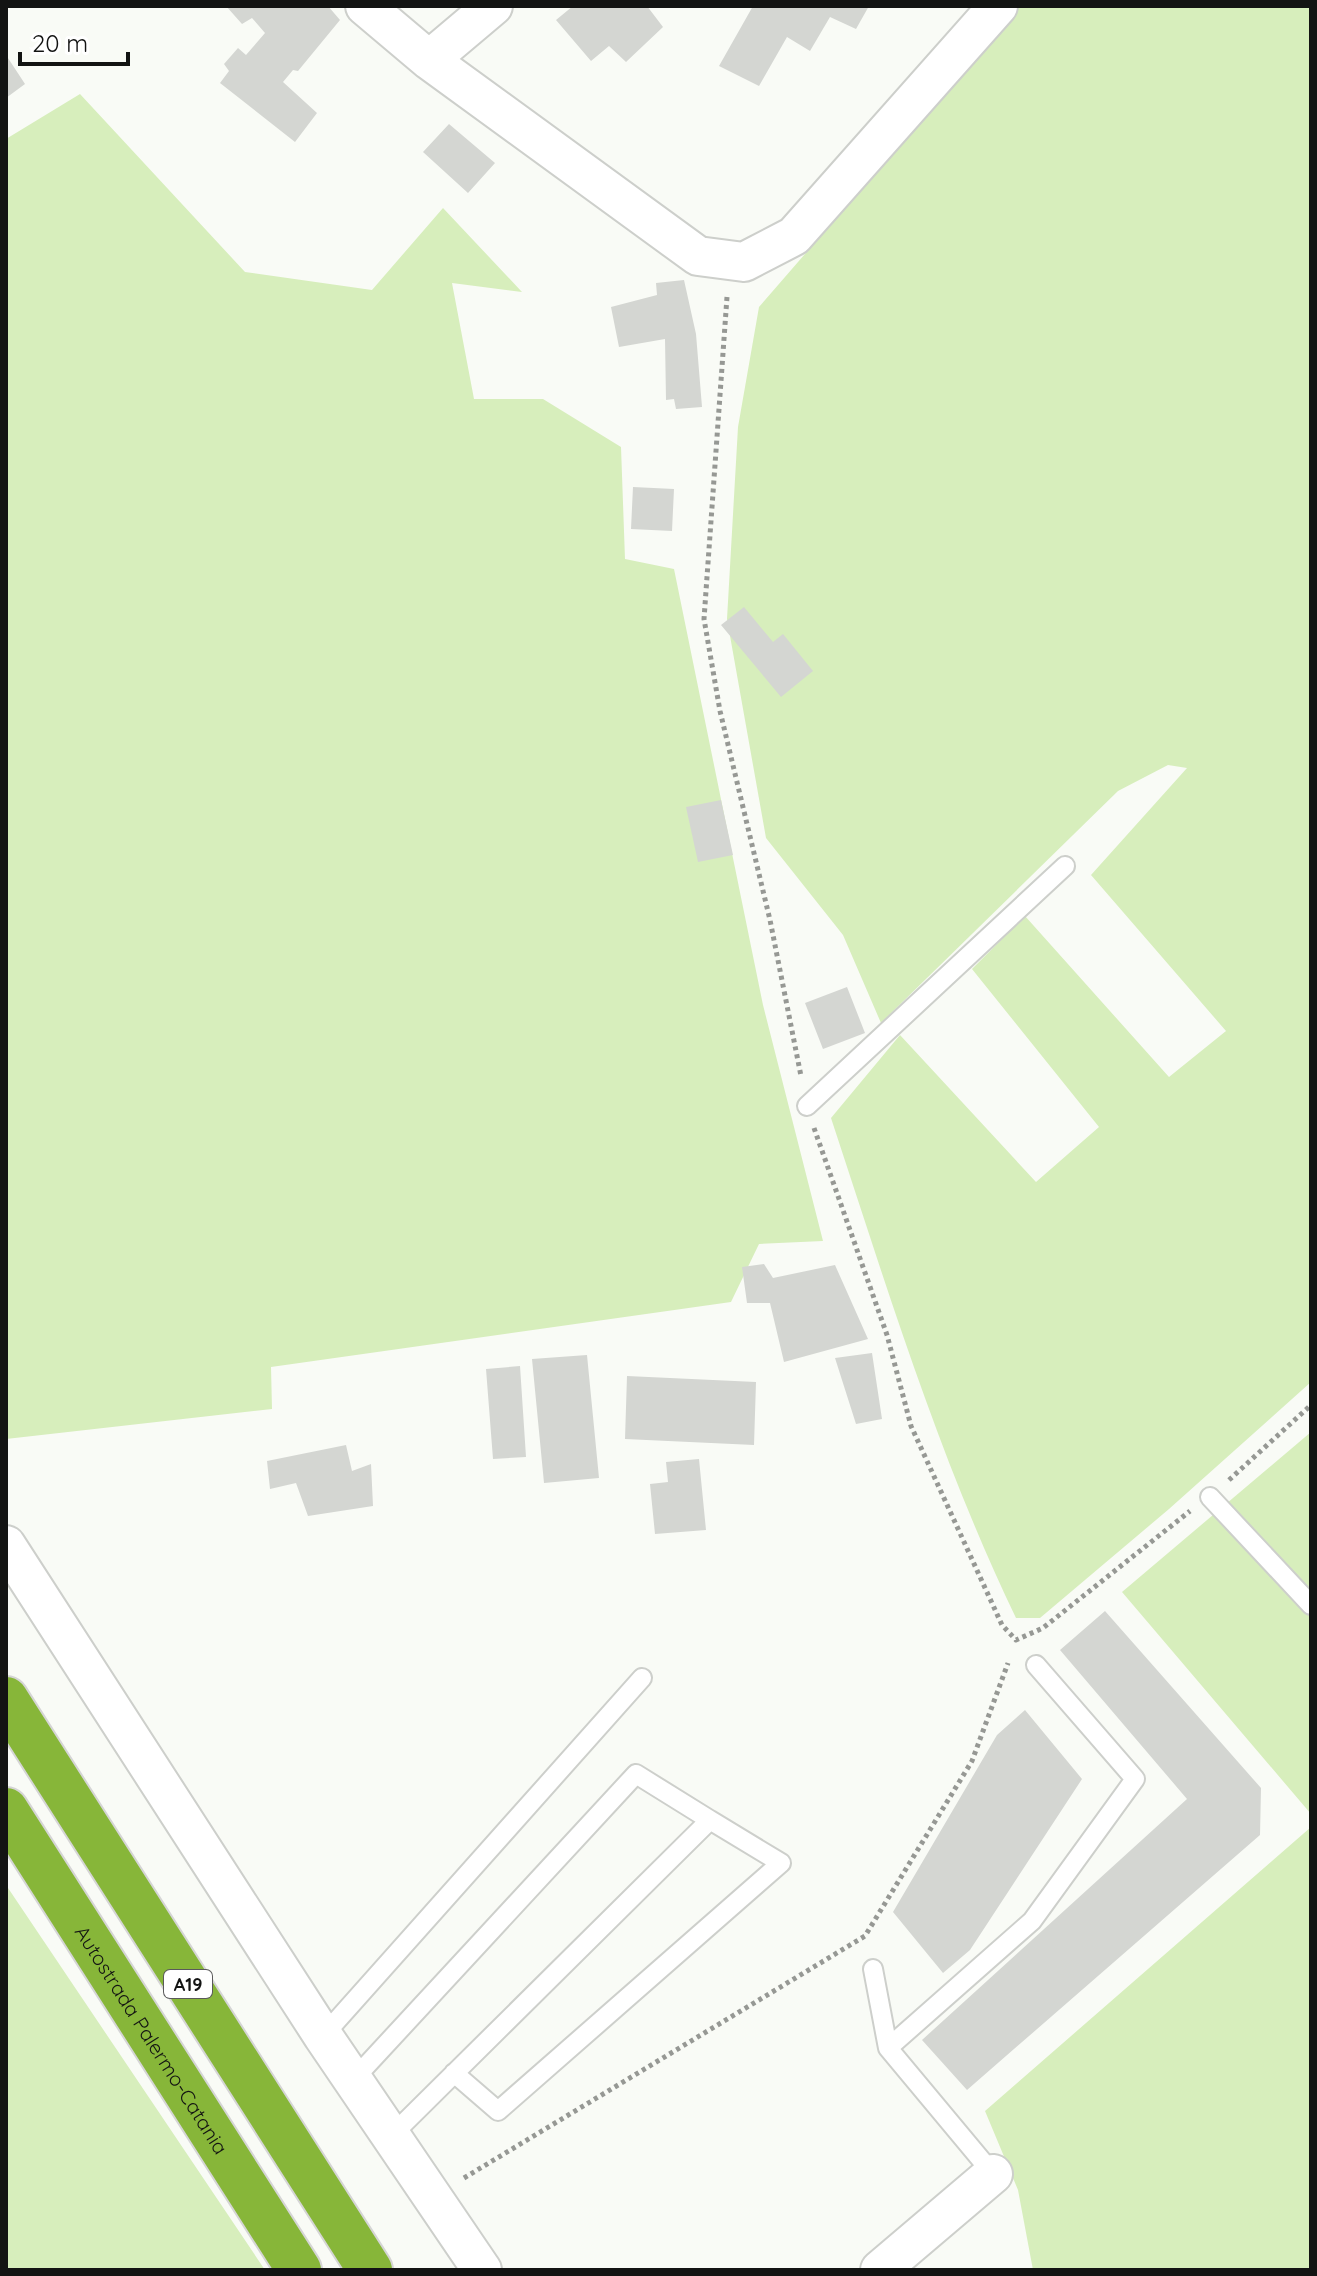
<svg xmlns="http://www.w3.org/2000/svg" width="1317" height="2276" font-family="Quicksand,sans-serif">
  <style>
    .green { fill: #d7eebc }
    .building { fill: #d4d6d2 }
    .lines { fill: none; stroke-linecap: round; stroke-linejoin: round }
    .service-casing { stroke: #cdcfcb; stroke-width: 22 }
    .minor-casing { stroke: #cdcfcb; stroke-width: 42 }
    .motorway-casing { stroke: #d5d5d5; stroke-width: 48 }
    .path { stroke: #969894; stroke-width: 5; stroke-dasharray: 4 4; stroke-linecap: butt }
    .service { stroke: #fff; stroke-width: 18 }
    .minor { stroke: #fff; stroke-width: 38 }
    .motorway { stroke: #87b639; stroke-width: 44 }
    .labels { text-anchor: middle; dominant-baseline: central; stroke-width: 7; stroke-linejoin: round; paint-order: stroke }
    .shield { fill: #fff; stroke: #5a5a5a; stroke-width: 2 }
    .shield-label { font-size: 18px; font-weight: bold; fill: #131413 }
    .street-label { font-size: 20px; fill: #131413; stroke: #fff }
  </style>
  <rect width="100%" height="100%" fill="#f9fbf6"/>
  <!-- green -->
  <path class="green" d="M1020,6H1311V1382L1169,1509L1040,1618H1016C939,1458 887,1288 831,1118L900,1035L1036,1182L1099,1127L972,969L1025,916L1169,1077L1226,1031L1091,875L1187,768L1168,765L1118,791L881,1023L843,935L766,838L727,619L738,427L759,307Z
    M80,94L245,272L372,290L443,208L522,292L452,283L474,399H543L621,447L625,559L674,569L763,1005L823,1241L759,1244L731,1302L271,1367L272,1409L6,1439V139Z
    M1311,1432V1814L1122,1592Z
    M1311,1827V2270H1033L1018,2190L985,2111Z
    M6,1885L265,2270H6Z"/>
  <!-- building -->
  <path class="building" d="M226,6H328L340,20L298,71L293,70L283,82L317,113L295,142L220,83L229,71L224,64L238,48L246,55L265,33L252,18L242,24Z
    M573,6H647L663,27L626,62L609,46L591,61L556,20Z
    M753,6H869L856,29L830,17L810,51L787,37L759,86L719,66Z
    M6,55L25,84L6,98Z
    M449,124L495,163L468,193L423,152Z
    M684,280L696,334L702,407L676,409L674,399L666,400L665,339L619,347L611,307L657,295L656,283Z
    M633,487L674,489L672,531L631,529Z
    M744,607L773,642L783,634L813,671L781,697L721,625Z
    M721,800L733,855L698,862L686,807Z
    M847,987L865,1033L823,1049L805,1003Z
    M764,1264L773,1278L835,1265L868,1339L784,1362L770,1303H747L742,1267Z
    M872,1353L882,1419L856,1424L835,1358Z
    M587,1355L599,1478L544,1483L532,1359Z
    M520,1366L526,1457L493,1459L486,1369Z
    M627,1376L756,1382L754,1445L625,1439Z
    M346,1445L352,1471L371,1464L373,1506L308,1516L296,1483L270,1489L267,1461Z
    M699,1459L706,1530L655,1534L650,1484L668,1482L666,1462Z
    M1105,1611L1261,1788L1260,1835L967,2090L922,2040L1187,1799L1060,1650Z
    M1025,1710L1082,1779L970,1950L943,1973L893,1912L997,1735Z"/>
  <g class="lines">
    <defs>
      <path id="service" d="M807,1106L1065,866
        M1210,1497L1311,1605
        M873,1969L888,2048
        M323,2036L642,1678
        M454,2073L498,2111L781,1863L710,1820
        M353,2080L636,1774L710,1820L391,2136
        M993,2174L888,2048L1032,1921L1135,1779L1036,1665"/>
      <path id="minor" d="M365,6L429,60L698,256L744,262L794,236L998,6
        M429,60L493,6
        M6,1545L323,2036L482,2270
        M880,2270L993,2174"/>
      <g id="motorway">
        <path d="M6,1699L370,2270"/>
        <path id="s1" d="M6,1810L299,2270"/>
      </g>
    </defs>
    <!-- service casing -->
    <use href="#service" class="service-casing"/>
    <!-- minor casing -->
    <use href="#minor" class="minor-casing"/>
    <!-- motorway casing -->
    <use href="#motorway" class="motorway-casing"/>
    <!-- path -->
    <path class="path" d="M727,297L704,619L720,711L770,920L801,1076
      M814,1128L887,1335L911,1426L1002,1625L1016,1640L1043,1628L1190,1511
      M1229,1480L1311,1405
      M464,2178L865,1936L972,1761L1008,1663"/>
    <!-- service -->
    <use href="#service" class="service"/>
    <!-- minor -->
    <use href="#minor" class="minor"/>
    <!-- motorway -->
    <use href="#motorway" class="motorway"/>
  </g>
  <g class="labels">
    <!-- shield labels -->
    <rect class="shield" x="164" y="1970" width="48" height="28" rx="6"/>
    <g class="shield-label">
      <text x="188" y="1984">A19</text>
    </g>
    <!-- street labels -->
    <g class="street-label">
      <text stroke="none"><textPath href="#s1" startOffset="272">Autostrada Palermo-Catania</textPath></text>
    </g>
  </g>
  <!-- border -->
  <rect width="1317" height="2276" fill="none" stroke="#131413" stroke-width="16"/>
  <!-- scale -->
  <path d="M20 52v12h108v-12" fill="none" stroke="#131413" stroke-width="4"/>
  <text x="32" y="52" font-size="24" fill="#131413" stroke="#ffffff" stroke-width="6" paint-order="stroke">20 m</text>
</svg>
